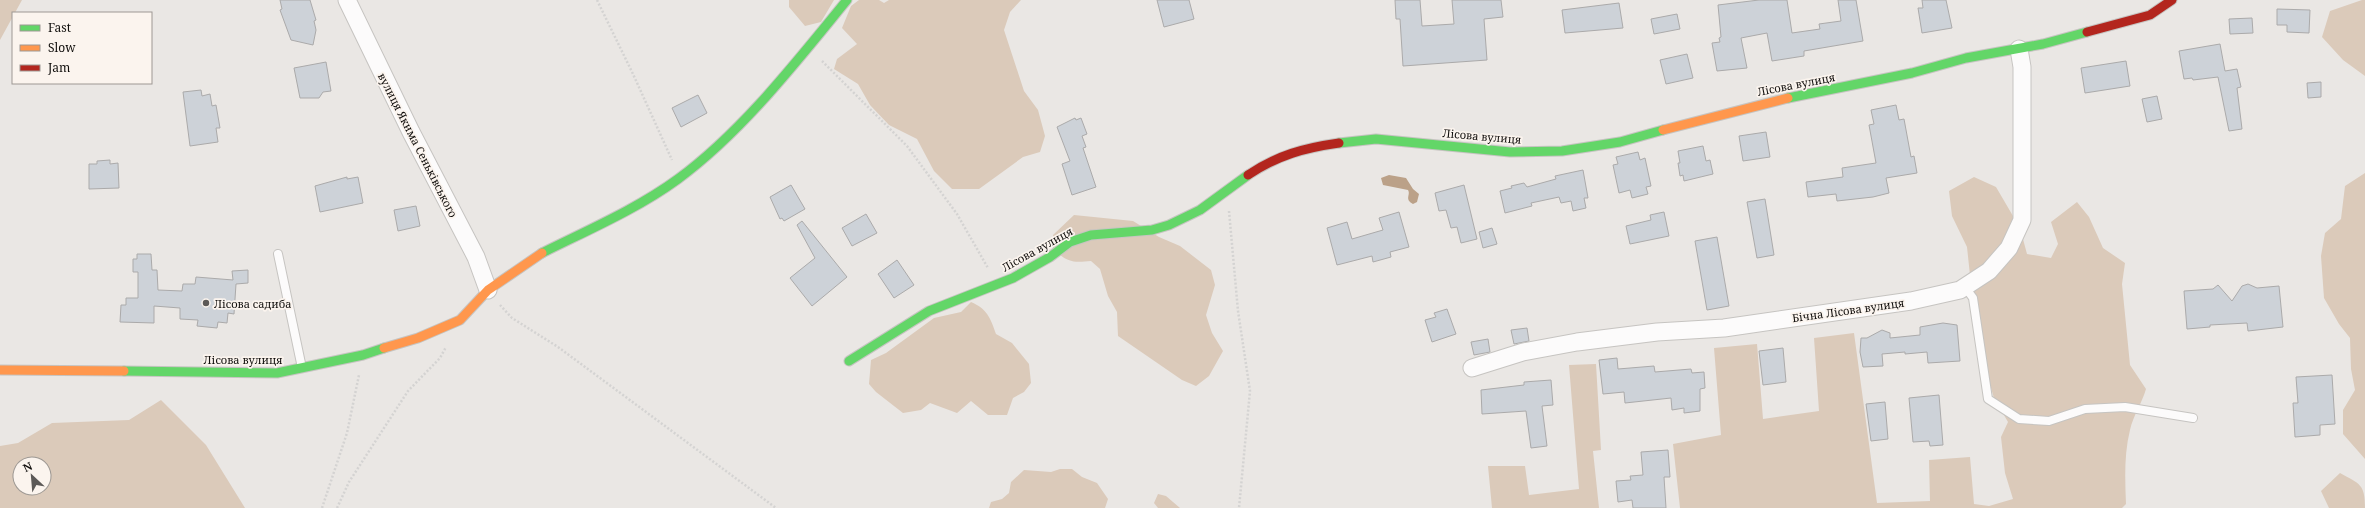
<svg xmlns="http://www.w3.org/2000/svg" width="2365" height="508" font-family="'Noto Serif',serif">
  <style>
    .green { fill: #dbcaba; fill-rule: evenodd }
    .water { fill: #bba188 }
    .building { fill: #cdd2d8; stroke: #abaaaa }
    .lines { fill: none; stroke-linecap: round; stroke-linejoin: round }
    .lane-casing { stroke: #c6c4c1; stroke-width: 10 }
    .street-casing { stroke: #c6c4c1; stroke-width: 19 }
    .fast-casing { stroke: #c6c4c1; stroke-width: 11 }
    .slow-casing { stroke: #c6c4c1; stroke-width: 11 }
    .jam-casing { stroke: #c6c4c1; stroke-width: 11 }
    .path { stroke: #d4d3d2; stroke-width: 2.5; stroke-dasharray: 2 2; stroke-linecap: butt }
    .lane { stroke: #fcfbfb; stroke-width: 8 }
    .street { stroke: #fcfbfb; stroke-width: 17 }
    .fast { stroke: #63d668; stroke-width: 9 }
    .slow { stroke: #ff974d; stroke-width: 9 }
    .jam { stroke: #b3261e; stroke-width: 9 }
    .poi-dot { fill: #5c5957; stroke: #fbf4ee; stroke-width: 1.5 }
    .labels { text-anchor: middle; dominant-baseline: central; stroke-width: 3.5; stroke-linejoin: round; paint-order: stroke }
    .street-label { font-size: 11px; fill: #0f0d0b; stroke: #fbf4ee }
    .poi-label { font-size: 11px; fill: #0f0d0b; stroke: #fbf4ee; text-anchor: start }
  </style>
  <rect width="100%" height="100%" fill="#eae7e4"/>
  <!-- green -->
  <path class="green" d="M0,0H22L0,40Z
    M789,0H834L821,22L805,26L789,7Z
    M859,0H879L884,3L889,0H1021L1010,12L1004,30L1024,91L1038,110L1045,136L1040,152L1023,157L979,189H952L934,171L917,139L889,125L870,105L858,84L834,69L837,59L857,44L842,28L851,6Z
    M2362,0H2365V76L2343,60L2322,37L2330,11Z
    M2365,173V459L2343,434V410L2355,390L2351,369L2350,338L2339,324L2324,298L2321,256L2325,233L2341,219L2345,186Z
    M1974,177L1996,187L2020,228L2027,254L2051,258L2058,244L2051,222L2077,202L2089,217L2103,248L2125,263L2122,284L2130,365L2146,389C2142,403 2133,416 2130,430C2124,454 2125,479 2126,504L2122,508H1680L1673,444L1721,435L1714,348L1757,344L1763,419L1819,411L1814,338L1854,333L1877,503L1930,501L1929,460L1970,457L1974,504L1989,506L2013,499L2005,473L2001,437L2008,422L1994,398L1977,341L1967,247L1952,216L1949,191Z
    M1074,215L1133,221L1159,237L1180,246L1211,270L1215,285L1206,315L1212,333L1223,351L1209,376L1196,386L1182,380L1118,336L1117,312L1108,296L1100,269L1091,261C1072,263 1066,262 1053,248V235Z
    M971,302C987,309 990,317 996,334L1012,343L1029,364L1031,383L1024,392L1013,398L1007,415H988L971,401L957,413L930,403L921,410L903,413L876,392L869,384L871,360L886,353L934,318L961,312Z
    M1596,364L1601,450L1593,451L1599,508H1492L1488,466H1525L1529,495L1579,489L1569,365Z
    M161,400L206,445L245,508H0V446L18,443L52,423L129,420ZM20,464H44V488H20Z
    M1060,469H1072L1082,477L1097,483L1108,499L1105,508H989L991,502L1002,499L1009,493L1011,482L1024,470L1051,472Z
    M2340,473C2360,484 2365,484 2365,508H2329L2321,491Z
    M1158,494L1166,496L1180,508H1158L1154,503Z"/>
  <!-- water -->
  <path class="water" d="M1389,175L1406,178L1413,189L1419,194L1417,202L1413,204C1404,199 1411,195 1408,190L1383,185L1381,178Z"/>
  <!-- building -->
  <path class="building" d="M280,0H310L316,20L314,21L316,30L313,45L291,40L280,10L282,9Z
    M1157,0H1189L1194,19L1164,27Z
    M1395,0H1420L1422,26L1454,24L1452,0H1501L1503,17L1484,19L1487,60L1403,66L1400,19H1396Z
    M1759,0H1787L1792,33L1820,29L1819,24L1841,21L1838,0H1856L1863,41L1804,51V56L1772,61L1767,33L1741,38L1747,68L1717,71L1712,43L1720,42L1719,38L1721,37L1718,5Z
    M1922,0H1946L1952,28L1922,33L1918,8H1923Z
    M1619,3L1623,28L1565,33L1562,10Z
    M2277,9L2310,10L2309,33L2287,32V25H2277Z
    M1677,14L1680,29L1654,34L1651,19Z
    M2252,18L2253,33L2230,34L2229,19Z
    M2220,44L2225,71L2237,69L2241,87L2237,88L2242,129L2229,131L2218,77L2193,80L2192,78L2184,79L2179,51Z
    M1687,54L1693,78L1666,84L1660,60Z
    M2126,61L2130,86L2085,93L2081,68Z
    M326,62L331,91L323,92L319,98H300L294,68Z
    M2321,82V97L2308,98L2307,83Z
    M201,90L202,96L210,94L212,106L216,105L220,128H216L218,142L190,146L183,92Z
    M698,95L707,113L681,127L672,108Z
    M2157,96L2162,119L2147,122L2142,99Z
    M1896,105L1899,120L1904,119L1911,157L1914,156L1917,173L1886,178L1889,193L1873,197L1837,201L1836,194L1808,197L1806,182L1843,177L1842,168L1876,163L1869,125L1874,124L1871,110Z
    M1075,118L1076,120L1081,118L1087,134L1082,136L1086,147L1083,148L1096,187L1072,195L1062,164L1070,161L1057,127Z
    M1766,132L1770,157L1743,161L1739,136Z
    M1703,146L1706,161L1710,160L1713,174L1684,181L1683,175L1680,176L1678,163H1680L1678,151Z
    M1638,152L1640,160L1645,158L1651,186L1646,187L1648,194L1632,198L1630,190L1619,193L1613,165L1618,164L1616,157Z
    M110,160V164L118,163L119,188L89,189V164H97V161Z
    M1583,170L1588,198H1584L1586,208L1573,211L1571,201L1561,203L1559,197L1531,203L1532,206L1505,213L1500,191L1512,188L1511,186L1524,183L1527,187L1556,179L1555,176Z
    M347,177V179L358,177L363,203L320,212L315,186Z
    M791,185L805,209L784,221L782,218L780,219L770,197Z
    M1464,185L1477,239L1461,243L1457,227L1451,228L1446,210L1439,211L1435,193Z
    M1765,199L1774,255L1757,258L1747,202Z
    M416,206L420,226L398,231L394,210Z
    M1399,212L1409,247L1390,252L1391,257L1373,262L1372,256L1337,265L1327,228L1347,222L1352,239L1383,230L1379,218Z
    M1664,212L1669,236L1630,244L1626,226L1651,220L1650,215Z
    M866,214L877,233L852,246L842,228Z
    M802,221L847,277L812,306L790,278L815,258L797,225Z
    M1492,228L1497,244L1483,248L1479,232Z
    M1717,237L1729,306L1707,310L1695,241Z
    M137,254H151L152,270H157L158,290L182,291L183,284H195L196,277L233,280L232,271L248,270V283L236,284L234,314L228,313L227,323L218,322L217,328L197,326L198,320L180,319V308L154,306V323L120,322L121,305H126V298H138V272H133V259H137Z
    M897,260L914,285L894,298L878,274Z
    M2248,284L2257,288L2279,286L2283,327L2248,331L2247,323L2210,325V327L2187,329L2184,291L2213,289L2218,285L2232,301L2242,286Z
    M1447,309L1456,334L1432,342L1425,320L1436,317L1434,313Z
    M1943,323L1957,325L1960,361L1928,363L1927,352L1905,354V352L1882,354L1883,366L1863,367L1860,352L1861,338H1867L1882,330L1890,333V338L1920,335V327Z
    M1527,328L1529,341L1514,344L1511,330Z
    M1488,339L1490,352L1474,355L1471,342Z
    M1783,348L1786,382L1763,385L1759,351Z
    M1617,358L1618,369L1654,366L1655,372L1691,369L1692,373L1704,372L1705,388L1700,389V411L1684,413V408L1672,410L1671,398L1625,403L1624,392L1603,394L1599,360Z
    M2332,375L2335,424L2320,425V435L2295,437L2293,403H2298L2296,377Z
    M1551,380L1553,405L1542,406L1547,446L1531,448L1526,411L1482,414L1481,390L1524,385V382Z
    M1939,395L1943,445L1930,446L1929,441L1913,442L1909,398Z
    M1885,402L1888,439L1871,441L1866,404Z
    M1668,450L1670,477H1664L1666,508H1633L1632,500L1618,502L1616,481L1631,480L1630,476L1643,475L1641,452Z"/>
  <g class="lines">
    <defs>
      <path id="lane" d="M278,254L302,368
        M1965,287L1973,298L1988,399L2019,419L2049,421L2085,409L2125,407L2193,418"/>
      <path id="street" d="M347,0L411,132L476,257L488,290
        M1472,368L1523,352L1577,342L1657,332L1724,328L1911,301L1960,290L1989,271L2009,248L2022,220V67L2019,49"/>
      <path id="fast" d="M1788,98L1912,73L1966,58L2043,44L2087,32
        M1339,143L1376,139L1510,152L1562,151L1620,142L1663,130
        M542,253C588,230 637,209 678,179C742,132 797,61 847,0
        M849,361L929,311L1013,278L1050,257L1070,242L1091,235L1152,230L1169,225L1200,210L1248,175
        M124,371L277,373L363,355L384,348"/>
      <path id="slow" d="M1663,130L1788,98
        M384,348L418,338L460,320L488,290L542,253
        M0,370L124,371"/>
      <path id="jam" d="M2087,32L2150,15L2172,0
        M1248,175C1278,155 1304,148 1339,143"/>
    </defs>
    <!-- lane casing -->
    <use href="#lane" class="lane-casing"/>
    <!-- street casing -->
    <use href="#street" class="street-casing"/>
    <!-- fast casing -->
    <use href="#fast" class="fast-casing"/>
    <!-- slow casing -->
    <use href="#slow" class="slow-casing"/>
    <!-- jam casing -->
    <use href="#jam" class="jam-casing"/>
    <!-- path -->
    <path class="path" d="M597,0L633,74L672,160
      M822,61L907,146L957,214L988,268
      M1229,211L1238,311L1250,391L1239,508
      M500,305L512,318L558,347L776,508
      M322,508L347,433L359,375
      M337,508L349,482L408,391L440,358L446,347"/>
    <!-- lane -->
    <use href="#lane" class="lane"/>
    <!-- street -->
    <use href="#street" class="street"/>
    <!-- fast -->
    <use href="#fast" class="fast"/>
    <!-- slow -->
    <use href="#slow" class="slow"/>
    <!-- jam -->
    <use href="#jam" class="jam"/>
  </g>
  <!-- markers -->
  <circle class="poi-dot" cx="206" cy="303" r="4"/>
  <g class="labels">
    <!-- street labels -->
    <g class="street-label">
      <text transform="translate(1796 84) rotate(-11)">Лісова вулиця</text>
      <text transform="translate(1482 136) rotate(5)">Лісова вулиця</text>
      <text transform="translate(418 145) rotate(63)">вулиця Якима Сеньківського</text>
      <text transform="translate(1037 249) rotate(-29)">Лісова вулиця</text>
      <text transform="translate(1848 310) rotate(-8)">Бічна Лісова вулиця</text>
      <text x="243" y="359">Лісова вулиця</text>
    </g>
    <!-- poi labels -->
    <g class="poi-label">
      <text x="214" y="303">Лісова садиба</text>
    </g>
  </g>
  <!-- legend -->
  <rect x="12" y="12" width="140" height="72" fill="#fbf4ee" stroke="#9d9893"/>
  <rect x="20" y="25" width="20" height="6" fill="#63d668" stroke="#9d9893"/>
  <text x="48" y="32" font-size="12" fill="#0f0d0b">Fast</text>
  <rect x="20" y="45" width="20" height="6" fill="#ff974d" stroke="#9d9893"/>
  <text x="48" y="52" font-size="12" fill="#0f0d0b">Slow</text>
  <rect x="20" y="65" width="20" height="6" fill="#b3261e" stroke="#9d9893"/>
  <text x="48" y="72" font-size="12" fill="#0f0d0b">Jam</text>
  <!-- north arrow -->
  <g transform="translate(32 476) rotate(334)"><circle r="19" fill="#fbf4ee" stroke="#9d9893"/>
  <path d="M0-3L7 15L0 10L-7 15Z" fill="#5c5957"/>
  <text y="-6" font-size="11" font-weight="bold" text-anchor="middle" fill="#0f0d0b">N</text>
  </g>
</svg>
